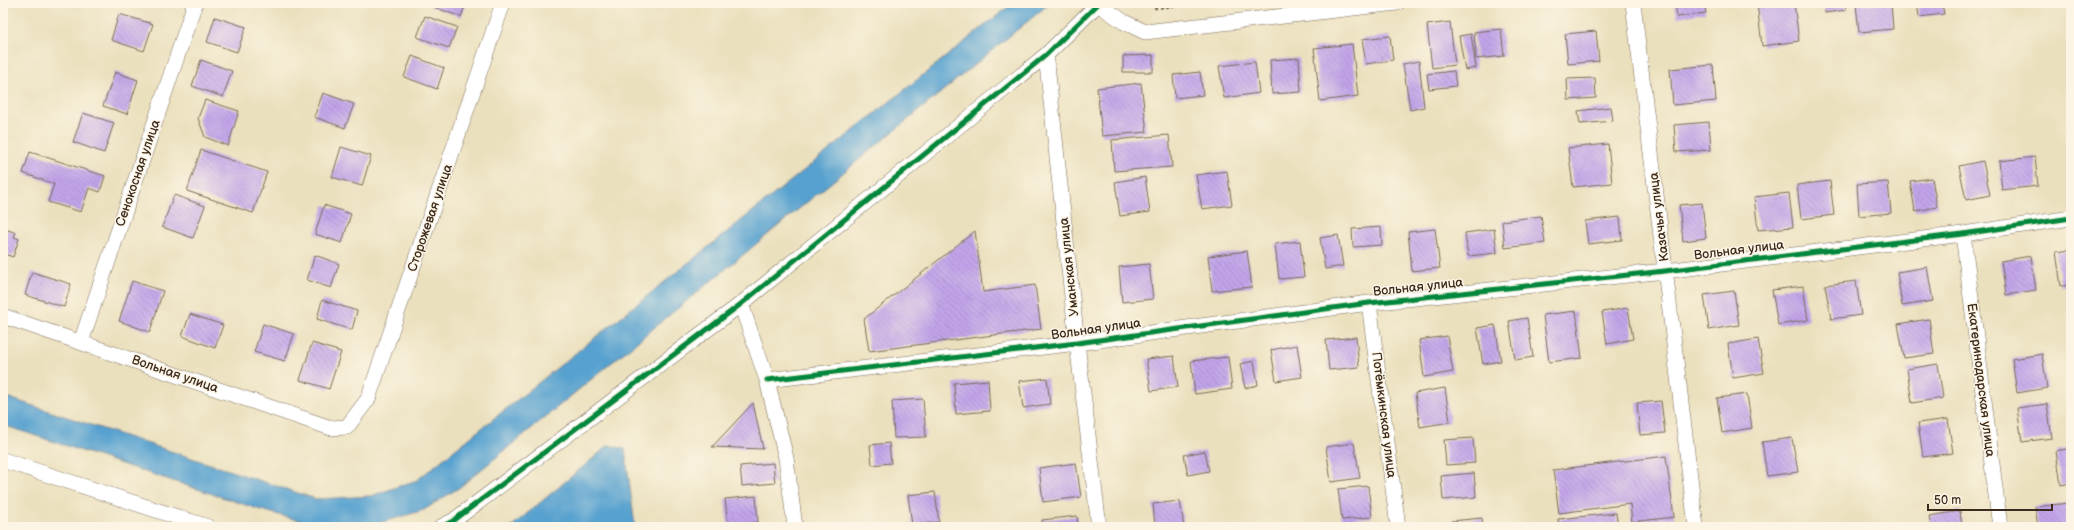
<svg xmlns="http://www.w3.org/2000/svg" width="2074" height="530" font-family="'Balsamiq Sans',sans-serif">
  <style>
    .water { fill: #57a1cf; stroke: #496676 }
    .building { fill: url(#building-back-hatch) }
    .lines { fill: none; stroke-linecap: round; stroke-linejoin: round }
    .minor-casing { stroke: #796a56; stroke-width: 16 }
    .path { stroke: #796a56; stroke-width: 2.5; stroke-dasharray: 3 3; stroke-linecap: butt }
    .minor { stroke: #fff; stroke-width: 15 }
    .cycleway-casing { stroke: #fcf5e5; stroke-width: 8 }
    .cycleway { stroke: #00873e; stroke-width: 5 }
    .labels { text-anchor: middle; dominant-baseline: central; stroke-width: 3; stroke-linejoin: round; paint-order: stroke }
    .street-label { font-size: 13px; fill: #3b2a1e; stroke: #fcf5e5 }
  </style>
  <defs>
    <pattern id="building-back-hatch" width="6" height="6" patternUnits="userSpaceOnUse"><rect width="6" height="6" fill="#c2a4ea"/><path d="M-1 5l2 2M0 0l6 6M5-1l2 2" fill="none" stroke="#9f86bd"/></pattern>
  </defs>
  <rect width="100%" height="100%" fill="#fcf5e5"/>
  <filter id="ink" filterUnits="userSpaceOnUse"><feTurbulence type="fractalNoise" baseFrequency=".025" numOctaves="2"/><feDisplacementMap in="SourceGraphic" scale="8" xChannelSelector="R" yChannelSelector="G"/><feConvolveMatrix kernelMatrix="1 2 1 2 8 2 1 2 1" color-interpolation-filters="sRGB"/></filter>
  <filter id="wash" filterUnits="userSpaceOnUse"><feTurbulence type="fractalNoise" baseFrequency=".012" numOctaves="4" result="noise"/><feDisplacementMap in="SourceGraphic" scale="16" xChannelSelector="R" yChannelSelector="G"/><feGaussianBlur stdDeviation="0.9" result="paint"/><feColorMatrix in="noise" values="0 0 0 0 0 0 0 0 0 0 0 0 0 0 0 0 0 1.4 0 .05"/><feComposite in="paint" operator="in"/></filter>
  <g filter="url(#wash)">
    <rect width="100%" height="100%" fill="#ebe0bd"/>
    <!-- water -->
    <path class="water" d="M1013,3H1050L460,487L424,510L380,523L335,527L304,522L258,509L3,425V396L316,499L371,496L417,480Z
      M609,445L625,449L635,527H511Z"/>
    <g id="blocks">
      <!-- building -->
      <path class="building" d="M432,3H466L461,17L431,6Z
        M1675,3H1704L1706,13L1677,17Z
        M1757,3H1794L1799,41L1762,46Z
        M1824,3H1845L1846,10L1825,13Z
        M1891,3L1893,29L1859,32L1856,4Z
        M1917,3H1942L1944,14L1919,17Z
        M119,14L153,24L144,51L111,40Z
        M425,16L457,27L449,48L417,37Z
        M215,17L246,27L237,52L207,42Z
        M1450,22L1455,65L1432,68L1427,25Z
        M1501,29L1504,56L1476,59L1474,32Z
        M1596,31L1599,61L1568,64L1565,34Z
        M1471,34L1476,68L1465,70L1459,36Z
        M1390,36L1393,60L1366,64L1362,39Z
        M1352,44L1358,96L1320,101L1314,48Z
        M1153,55V72H1123V56Z
        M412,56L444,68L437,89L404,77Z
        M1299,58L1301,92L1272,94L1270,60Z
        M201,60L232,71L223,97L192,86Z
        M1419,61L1424,107L1410,110L1403,64Z
        M1255,62L1259,93L1224,98L1219,66Z
        M1713,65L1716,101L1673,105L1670,69Z
        M1454,71L1456,86L1429,89L1427,74Z
        M115,72L138,80L127,114L103,106Z
        M1200,72L1203,95L1175,98L1173,75Z
        M1595,78L1596,98L1568,100L1567,79Z
        M1141,83L1147,132L1102,136L1097,88Z
        M323,93L354,104L345,128L314,117Z
        M205,100L239,111L228,146L205,137L198,118Z
        M1611,107L1613,121L1580,124L1578,111Z
        M83,113L114,123L104,153L73,142Z
        M1709,122L1711,150L1676,152L1674,125Z
        M1169,135L1172,167L1114,171L1112,140Z
        M1608,144L1612,183L1573,187L1568,148Z
        M341,147L371,156L362,186L332,177Z
        M201,150L267,172L253,213L187,191Z
        M30,152L105,176L100,192L89,188L81,212L48,202L54,184L23,173Z
        M2035,157L2038,186L2002,190L1999,161Z
        M1983,161L1990,195L1966,200L1959,166Z
        M1227,171L1232,205L1202,209L1196,175Z
        M1145,177L1150,212L1120,216L1115,182Z
        M1932,178L1937,207L1915,211L1910,181Z
        M1830,181L1834,215L1801,219L1797,185Z
        M1888,182L1891,213L1859,216L1857,184Z
        M1789,193L1793,227L1758,230L1754,197Z
        M174,195L205,206L193,238L162,227Z
        M1702,203L1706,238L1683,241L1679,205Z
        M324,205L351,214L342,243L315,234Z
        M1541,216L1545,243L1505,248L1502,221Z
        M1620,217L1622,240L1588,244L1585,221Z
        M1381,227L1382,245L1353,247L1352,229Z
        M3,228L16,233L14,237L19,239L13,257L4,254L3,257Z
        M1435,229L1440,268L1412,271L1408,232Z
        M1494,229L1497,253L1468,256L1465,233Z
        M975,231L983,292L1035,285L1041,329L869,351L864,319Z
        M1338,235L1343,266L1325,269L1320,238Z
        M1300,241L1304,277L1279,279L1275,244Z
        M2071,250V285L2061,286L2056,252Z
        M1247,251L1252,287L1212,291L1208,256Z
        M315,255L339,264L331,288L307,280Z
        M2031,256L2036,290L2006,295L2001,261Z
        M1149,264L1153,299L1122,302L1119,267Z
        M1927,267L1933,301L1902,306L1897,272Z
        M32,272L71,284L64,307L25,295Z
        M132,281L163,291L150,332L119,321Z
        M1856,281L1861,315L1831,319L1825,285Z
        M1803,286L1808,320L1778,325L1772,290Z
        M1734,291L1739,325L1709,330L1704,295Z
        M322,300L357,311L352,330L317,319Z
        M1628,308L1633,339L1607,344L1602,312Z
        M1576,311L1582,358L1549,362L1543,315Z
        M190,314L223,325L215,348L182,336Z
        M1527,318L1533,357L1515,360L1509,321Z
        M1929,319L1934,354L1904,358L1898,324Z
        M263,324L294,334L285,361L254,352Z
        M1495,325L1501,361L1483,364L1477,328Z
        M1447,336L1453,372L1424,377L1419,340Z
        M1356,337L1359,367L1329,370L1326,340Z
        M1758,339L1764,373L1733,378L1728,344Z
        M312,343L341,352L329,389L300,380Z
        M1297,345L1302,377L1276,381L1271,350Z
        M2042,354L2047,388L2017,393L2012,359Z
        M1174,356L1178,387L1151,391L1146,359Z
        M1228,357L1232,389L1195,394L1191,361Z
        M1254,361L1258,385L1245,388L1240,364Z
        M1938,364L1943,398L1912,403L1907,369Z
        M1047,378L1050,404L1023,408L1019,381Z
        M988,380L990,411L956,414L954,383Z
        M1445,388L1450,422L1420,427L1415,393Z
        M1747,394L1752,428L1722,433L1717,398Z
        M923,399L926,437L894,438L892,401Z
        M1661,401L1665,433L1640,435L1637,403Z
        M753,403L763,449L712,447Z
        M2047,404L2052,438L2022,442L2017,408Z
        M1948,419L1953,453L1923,457L1918,423Z
        M1473,438L1475,463L1446,465L1444,440Z
        M1792,438L1798,472L1767,476L1762,442Z
        M889,443L891,463L872,465L870,445Z
        M1354,443L1360,478L1331,482L1326,447Z
        M2071,448V483L2061,485L2056,451Z
        M1205,451L1209,471L1188,475L1184,455Z
        M1666,456L1674,517L1632,522L1630,504L1559,513L1553,470Z
        M773,463L775,483L742,486L740,466Z
        M1076,463L1081,497L1043,502L1039,468Z
        M1474,473L1476,497L1443,500L1441,476Z
        M1368,486L1372,517L1342,520L1338,489Z
        M935,492L939,522L912,525L908,495Z
        M756,496L758,522L728,525L725,499Z
        M1180,501L1184,527H1155L1153,504Z
        M2068,503L2071,527H2038L2035,507Z
        M1960,511L1962,527H1931L1929,516Z
        M1616,513L1618,527H1559L1558,519Z
        M1077,516L1078,527H1043L1042,520Z
        M1482,518L1483,527H1451V521Z
        M1673,524V527H1654V526Z"/>
    </g>
  </g>
  <g filter="url(#ink)">
    <use href="#blocks" fill-opacity="0" stroke="#796a56" stroke-width="1"/>
    <g class="lines">
      <defs>
        <path id="minor" d="M1633,3L1696,527
          M1098,4L1124,22L1145,32L1397,3
          M1046,55L1077,343L1099,527
          M1963,234L2000,527
          M1369,303L1398,527
          M741,304L767,380L786,458L795,527
          M3,316L331,428L347,427L368,399L503,3
          M81,342L195,3
          M767,380L1077,343L1369,303L1665,271L1963,234L2071,218
          M3,460L208,527
          M441,527L453,521L741,304L1046,55L1099,3"/>
      </defs>
      <!-- minor casing -->
      <use href="#minor" class="minor-casing"/>
      <!-- path -->
      <path class="path" d="M1143,3L1156,8L1206,3"/>
      <!-- minor -->
      <use href="#minor" class="minor"/>
      <defs>
        <path id="cycleway" d="M767,380L1077,343L1369,303L1665,271L1963,234L2071,218
          M441,527L453,521L741,304L1046,55L1099,3"/>
      </defs>
      <!-- cycleway casing -->
      <use href="#cycleway" class="cycleway-casing"/>
      <!-- cycleway -->
      <use href="#cycleway" class="cycleway"/>
    </g>
  </g>
  <g class="labels">
    <!-- street labels -->
    <g class="street-label">
      <text transform="translate(138 173) rotate(-71)">Сенокосная улица</text>
      <text transform="translate(1659 217) rotate(-97)">Казачья улица</text>
      <text transform="translate(430 218) rotate(-71)">Сторожевая улица</text>
      <text transform="translate(1739 250) rotate(-7)">Вольная улица</text>
      <text transform="translate(1069 267) rotate(-96)">Уманская улица</text>
      <text transform="translate(1418 287) rotate(-6)">Вольная улица</text>
      <text transform="translate(1096 329) rotate(-8)">Вольная улица</text>
      <text transform="translate(175 374) rotate(19)">Вольная улица</text>
      <text transform="translate(1981 380) rotate(83)">Екатеринодарская улица</text>
      <text transform="translate(1384 415) rotate(83)">Потёмкинская улица</text>
    </g>
  </g>
  <!-- margin -->
  <rect width="2074" height="530" fill="none" stroke="#fcf5e5" stroke-width="16"/>
  <!-- scale -->
  <path d="M1928 504v6h124v-6" fill="none" stroke="#3b2a1e" stroke-width="2"/>
  <text x="1934" y="504" font-size="12" fill="#3b2a1e" stroke="#fcf5e5" stroke-width="3" paint-order="stroke">50 m</text>
</svg>
